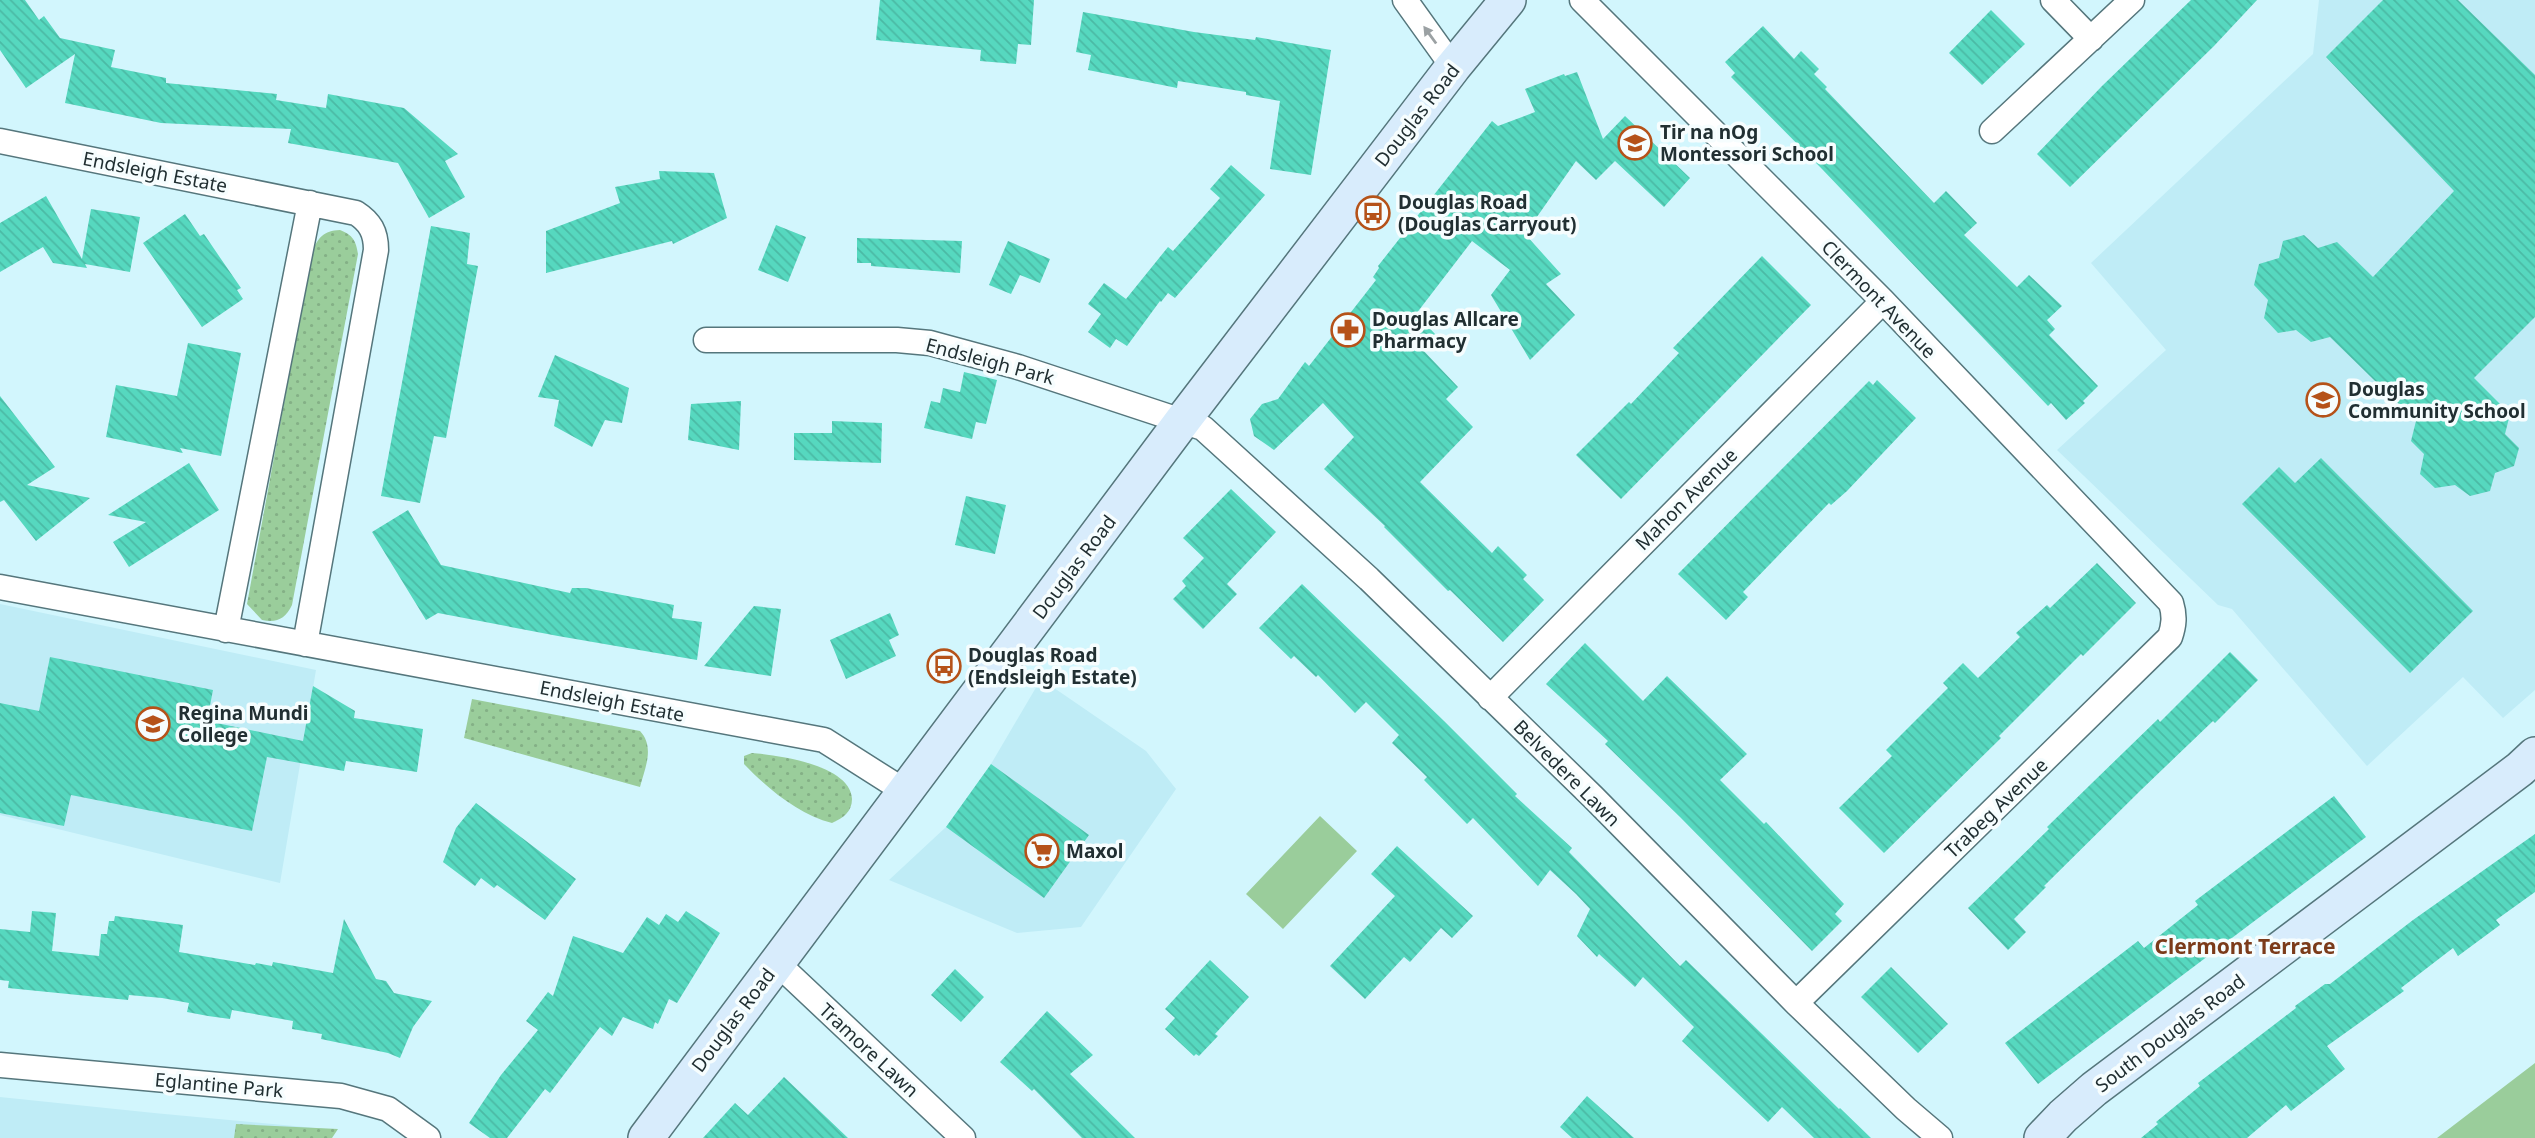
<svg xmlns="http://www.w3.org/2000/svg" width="2535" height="1138" font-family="'Noto Sans',sans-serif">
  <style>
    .built { fill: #bfecf6 }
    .grass { fill: url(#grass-dots) }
    .park { fill: #9acd9b }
    .building { fill: url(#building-back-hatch) }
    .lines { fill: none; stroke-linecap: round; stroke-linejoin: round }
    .street-casing { stroke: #55767c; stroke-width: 27 }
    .secondary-casing { stroke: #55767c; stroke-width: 38 }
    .street { stroke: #fff; stroke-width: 24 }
    .secondary { stroke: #d8ecfc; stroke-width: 35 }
    .oneway { fill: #9ba1a3 }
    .labels { text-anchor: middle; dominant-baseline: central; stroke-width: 7; stroke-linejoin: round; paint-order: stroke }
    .street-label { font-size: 19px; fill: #212f32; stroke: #f6fdfe }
    .poi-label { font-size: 19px; font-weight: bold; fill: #212f32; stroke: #f6fdfe; text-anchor: start }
    .neighbourhood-label { font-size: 21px; font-weight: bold; fill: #7b3b1a; stroke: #f6fdfe }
  </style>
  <defs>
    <pattern id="grass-dots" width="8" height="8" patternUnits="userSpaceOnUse" patternTransform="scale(1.75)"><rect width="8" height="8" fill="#9acd9b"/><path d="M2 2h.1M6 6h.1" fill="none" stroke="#84b086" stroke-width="1.8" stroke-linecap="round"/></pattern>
    <pattern id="building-back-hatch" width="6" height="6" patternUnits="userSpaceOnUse" patternTransform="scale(1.75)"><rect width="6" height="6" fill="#56d8bf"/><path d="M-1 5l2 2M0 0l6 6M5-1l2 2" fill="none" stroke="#4bbaa5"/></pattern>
  </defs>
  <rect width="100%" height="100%" fill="#d2f6fd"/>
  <!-- built -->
  <path class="built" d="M2319,0H2535V690L2503,718L2463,677L2367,766L2232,609L2218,605L2057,450L2166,350L2091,263L2313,54Z
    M0,604L316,670L280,883L0,815Z
    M1041,679L1146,751L1176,789L1081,927L1017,933L889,880L946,827L991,764Z
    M0,1097L154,1113L336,1130L331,1138H0Z"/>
  <!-- grass -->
  <path class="grass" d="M340,230C353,235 356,241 358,254L292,605C285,619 277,623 262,620L247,604L312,251C319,237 323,231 340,230Z
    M472,699L640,731C655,747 645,768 640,787L464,738Z
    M752,753C777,755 851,765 852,799C852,812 843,818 832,823C799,815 767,788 744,764V756Z
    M236,1124L338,1129L332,1138H234Z"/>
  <!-- park -->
  <path class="park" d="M1320,816L1357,851L1283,929L1246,894Z
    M2535,1063V1138H2437Z"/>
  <!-- building -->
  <path class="building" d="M0,0H25L39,20L44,16L60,38L115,50L111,67L166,78V83L277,94L276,100L326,108L328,94L404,108L458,154L445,161L465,197L429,218L398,163L288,143L291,129L161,123L65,103L75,54L26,88L0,50Z
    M880,0H1034L1031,45L1018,44L1016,64L980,61L981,50L876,40Z
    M2191,0H2257L2214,46L2070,187L2037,154L2102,86Z
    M2383,0H2458L2535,75V317L2474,378L2510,414L2505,434L2519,448L2514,466L2495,473L2490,491L2470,496L2455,485L2435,488L2420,474L2424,454L2411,441L2416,421L2330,337L2311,342L2296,330L2278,333L2264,318L2268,300L2254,285L2259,264L2279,258L2283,241L2304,235L2318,248L2337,242L2373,277L2454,191L2326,57Z
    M1991,10L2025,44L1982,85L1949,53Z
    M1083,12L1194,32L1255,40L1256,37L1331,50L1311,175L1270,169L1280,101L1246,95V92L1178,81L1177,88L1088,70L1091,55L1076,52Z
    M1763,26L1794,59L1801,51L1819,69L1814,74L1827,87L1825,89L1934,203L1946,191L1977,223L1964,235L2017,287L2029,275L2062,306L2047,320L2055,329L2049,335L2098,386L2083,401L2085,403L2066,420L2051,403L2048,406L1822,169L1731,77L1735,73L1725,62Z
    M1577,72L1603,139L1625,116L1690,178L1664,207L1615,161L1596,180L1576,161L1525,234L1561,274L1546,284L1575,315L1530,360L1491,295L1510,270L1472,241L1416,314L1435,334L1420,347L1458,387L1446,399L1473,427L1420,482L1492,553L1498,546L1527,575L1523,579L1544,600L1503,642L1450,590L1448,591L1384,527L1385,526L1324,469L1354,437L1323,403L1274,450L1254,436L1250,419L1262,404L1278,399L1305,362L1309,366L1376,280L1373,277L1379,268L1378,266L1492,121L1498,126L1535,112L1525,89L1564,74L1565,76Z
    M1231,165L1265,195L1175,298L1168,293L1161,302L1160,301L1127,346L1116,339L1110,348L1088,332L1101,314L1088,304L1104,283L1126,299L1168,247L1173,251L1220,198L1210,189Z
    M659,171L714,173L727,218L673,244L672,241L546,273V231L620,203L615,187L660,179Z
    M46,196L82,259L91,209L140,217L130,272L85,264L87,268L53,263L43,247L0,272V223Z
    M185,214L200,236L204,234L221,259L241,288L237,290L243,299L202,327L143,243Z
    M776,225L806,237L788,282L758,270Z
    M431,226L470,233L467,264L478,266L446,438L434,436L420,503L381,496Z
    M857,238L962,241L960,273L871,266V263H857Z
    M1008,241L1050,259L1040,283L1020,275L1011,294L989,285Z
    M1762,256L1811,305L1621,499L1576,455L1629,402L1631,404L1679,353L1673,348Z
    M188,343L241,353L221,456L180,448L183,453L106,437L116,385L177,396Z
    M555,355L629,388L622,423L605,420L592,447L554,426L559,400L538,397Z
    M964,372L997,380L986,424L976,422L972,439L924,428L931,401L940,403L943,388L960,392Z
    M1877,380L1916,418L1847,491L1831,505L1829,503L1743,592L1748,597L1726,620L1678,574L1869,381L1873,385Z
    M0,396L55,467L27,485L90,498L36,541L4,500L0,502Z
    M741,401L739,450L688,440L691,404Z
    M832,421L882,423L881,463L794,460V433H832Z
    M2321,458L2473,611L2410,673L2242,504L2279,467L2295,483Z
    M189,463L219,510L129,567L113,542L146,522L108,515Z
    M1231,489L1276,532L1227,584L1237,594L1203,629L1173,599L1186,586L1182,581L1204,558L1183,538Z
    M966,496L1006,505L995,554L955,545Z
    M408,510L441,565L570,593L572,588H586L674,605L672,618L702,622L697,660L558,636L438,613L426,620L372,532Z
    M2097,563L2136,603L2083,656L2081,654L1999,736L2001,738L1884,853L1839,808L1892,756L1886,750L1948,688L1943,683L1963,663L1978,678L2020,637L2016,633L2047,605L2050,608Z
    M1302,584L1444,721L1517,794L1515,796L1572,848L1569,852L1680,966L1686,960L1839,1109L1840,1108L1871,1138H1814L1782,1107L1768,1122L1682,1041L1694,1027L1643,977L1635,987L1599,954L1597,957L1577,936L1590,909L1576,894L1550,870L1538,886L1473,818L1467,824L1424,780L1427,777L1392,743L1399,735L1366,702L1355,713L1318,675L1316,677L1294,656L1291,659L1259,628Z
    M754,606L781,609L771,676L704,666Z
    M890,613L899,635L889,640L896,656L846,679L830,640Z
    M1585,643L1643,701L1667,676L1747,754L1720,780L1764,824L1766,822L1844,904L1835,914L1842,921L1812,951L1680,817L1605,744L1608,741L1546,684Z
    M2230,652L2258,680L2215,723L2213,721L2141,790L2044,886L2046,887L2014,919L2026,932L2008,950L1968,908L2049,829L2047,827L2091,784L2158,719L2160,722Z
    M50,657L213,690L207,721L303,741L313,686L355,711L354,718L423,729L417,772L346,761L344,771L267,757L252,831L71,795L64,826L0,813V703L39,711Z
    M991,764L1089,835L1044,898L946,827Z
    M2334,796L2366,837L2038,1084L2005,1043L2138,941L2144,948L2198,905L2195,901Z
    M476,803L576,879L545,920L497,885L494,888L481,878L475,886L443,862L456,828Z
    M2535,834V892L2496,920L2500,925L2458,956L2453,948L2401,988L2404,991L2327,1046L2345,1069L2291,1111L2286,1105L2247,1138H2141L2158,1124L2156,1122L2200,1086L2198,1083L2296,1008L2295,1006L2325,984H2330L2413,920Z
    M1397,846L1473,916L1452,938L1441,928L1410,962L1404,957L1365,999L1330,966L1395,896L1371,874Z
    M32,911L56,913L52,951L99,956L101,934H107L109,921H114L115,916L183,925L179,952L255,965L256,963L272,966L273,962L333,973L344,919L376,979L386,981L394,993L432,1001L413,1027L400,1058L388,1053L321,1039L322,1034L292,1029L293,1021L232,1010L230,1019L208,1016L187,1012L189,1003L162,998L129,995L128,1000L8,988L9,981L0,980V929L30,932Z
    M686,911L720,933L677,1003L669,999L658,1024L655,1022L653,1029L623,1017L612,1036L600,1027L550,1093L545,1089L507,1138H490L469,1123L501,1075L538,1030L526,1021L548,992L553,996L573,936L623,953L647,917L659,925L666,914L678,922Z
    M1210,960L1249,997L1215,1034L1218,1036L1199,1056L1196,1054L1194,1056L1165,1029L1175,1018L1165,1009Z
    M1891,967L1948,1024L1918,1053L1861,997Z
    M955,969L984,997L961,1022L931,995Z
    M1047,1011L1093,1055L1070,1074L1135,1138H1082L1034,1089L1032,1091L1000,1062Z
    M784,1077L848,1138H703L735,1103L748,1115Z
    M1587,1096L1634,1138H1572L1560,1127Z"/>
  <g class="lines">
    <defs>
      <path id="street" d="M1405,0L1453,67
        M1582,0L1883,301L2171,603C2175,616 2174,625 2170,637L1796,1003
        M2053,0L2091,39
        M1992,131L2132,0
        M0,141L356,213C370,222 376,232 376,250L305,644
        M706,340H897L930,343L1018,367L1203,428L1369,579L1593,797L1796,1003L1906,1109L1940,1138
        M0,587L824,740L906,792
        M226,630L310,203
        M1490,698L1883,301
        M776,962L963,1138
        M0,1065L341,1096L388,1109L428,1138"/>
      <path id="secondary" d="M646,1138L1183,420L1453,67L1508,0
        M2042,1138L2063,1116L2094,1089L2520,769L2535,755"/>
    </defs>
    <!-- street casing -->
    <use href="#street" class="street-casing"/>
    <!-- secondary casing -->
    <use href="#secondary" class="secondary-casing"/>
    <!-- street -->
    <use href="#street" class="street"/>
    <!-- secondary -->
    <use href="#secondary" class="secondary"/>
  </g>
  <!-- one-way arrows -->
  <defs><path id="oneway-solid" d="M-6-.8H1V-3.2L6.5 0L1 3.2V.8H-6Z" transform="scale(1.75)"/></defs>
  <use class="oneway" href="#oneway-solid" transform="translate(1430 35) rotate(-126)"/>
  <!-- icons -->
  <defs>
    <symbol id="school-ring" viewBox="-11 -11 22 22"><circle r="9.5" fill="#f6fdfe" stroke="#b55219" stroke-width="1.5"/><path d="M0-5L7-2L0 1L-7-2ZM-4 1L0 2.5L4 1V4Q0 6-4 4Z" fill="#b55219"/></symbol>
    <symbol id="bus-ring" viewBox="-11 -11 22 22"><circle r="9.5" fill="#f6fdfe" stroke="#b55219" stroke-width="1.5"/><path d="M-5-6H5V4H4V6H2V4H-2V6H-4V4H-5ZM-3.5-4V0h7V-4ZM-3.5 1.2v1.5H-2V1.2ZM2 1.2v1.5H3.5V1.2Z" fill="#b55219"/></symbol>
    <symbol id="pharmacy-ring" viewBox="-11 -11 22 22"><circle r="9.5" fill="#f6fdfe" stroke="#b55219" stroke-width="1.5"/><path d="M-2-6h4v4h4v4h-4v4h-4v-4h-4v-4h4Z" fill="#b55219"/></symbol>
    <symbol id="supermarket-ring" viewBox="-11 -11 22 22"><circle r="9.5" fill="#f6fdfe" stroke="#b55219" stroke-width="1.5"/><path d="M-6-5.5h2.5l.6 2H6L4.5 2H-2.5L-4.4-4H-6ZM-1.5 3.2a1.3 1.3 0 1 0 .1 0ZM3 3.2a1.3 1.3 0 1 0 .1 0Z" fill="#b55219"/></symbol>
  </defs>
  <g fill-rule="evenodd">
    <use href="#school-ring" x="1616" y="124" width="38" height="38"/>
    <use href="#bus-ring" x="1354" y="194" width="38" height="38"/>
    <use href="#pharmacy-ring" x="1329" y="311" width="38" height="38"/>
    <use href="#school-ring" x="2304" y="381" width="38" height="38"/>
    <use href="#bus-ring" x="925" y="647" width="38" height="38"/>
    <use href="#school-ring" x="134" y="705" width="38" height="38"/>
    <use href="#supermarket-ring" x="1023" y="832" width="38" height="38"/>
  </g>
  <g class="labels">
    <!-- street labels -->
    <g class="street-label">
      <text transform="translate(1417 115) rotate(-52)">Douglas Road</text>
      <text transform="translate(155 172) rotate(11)">Endsleigh Estate</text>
      <text transform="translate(1879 299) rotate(46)">Clermont Avenue</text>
      <text transform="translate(990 361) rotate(15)">Endsleigh Park</text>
      <text transform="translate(1686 499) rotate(-45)">Mahon Avenue</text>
      <text transform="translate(1074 567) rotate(-53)">Douglas Road</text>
      <text transform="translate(612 701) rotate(11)">Endsleigh Estate</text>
      <text transform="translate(1567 773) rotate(45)">Belvedere Lawn</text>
      <text transform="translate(1996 808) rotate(-44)">Trabeg Avenue</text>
      <text transform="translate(733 1020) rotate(-53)">Douglas Road</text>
      <text transform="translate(2170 1033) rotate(-37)">South Douglas Road</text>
      <text transform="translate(869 1050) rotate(43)">Tramore Lawn</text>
      <text transform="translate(219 1085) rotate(5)">Eglantine Park</text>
    </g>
    <!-- poi labels -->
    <g class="poi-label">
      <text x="1660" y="132">Tir na nOg<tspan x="1660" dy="22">Montessori School</tspan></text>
      <text x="1398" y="202">Douglas Road<tspan x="1398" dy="22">(Douglas Carryout)</tspan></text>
      <text x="1372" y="319">Douglas Allcare<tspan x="1372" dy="22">Pharmacy</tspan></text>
      <text x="2348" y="389">Douglas<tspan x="2348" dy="22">Community School</tspan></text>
      <text x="968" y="655">Douglas Road<tspan x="968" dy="22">(Endsleigh Estate)</tspan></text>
      <text x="178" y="713">Regina Mundi<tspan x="178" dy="22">College</tspan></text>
      <text x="1066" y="851">Maxol</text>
    </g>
    <!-- neighbourhood labels -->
    <g class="neighbourhood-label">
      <text x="2245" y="946">Clermont Terrace</text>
    </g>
  </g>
</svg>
